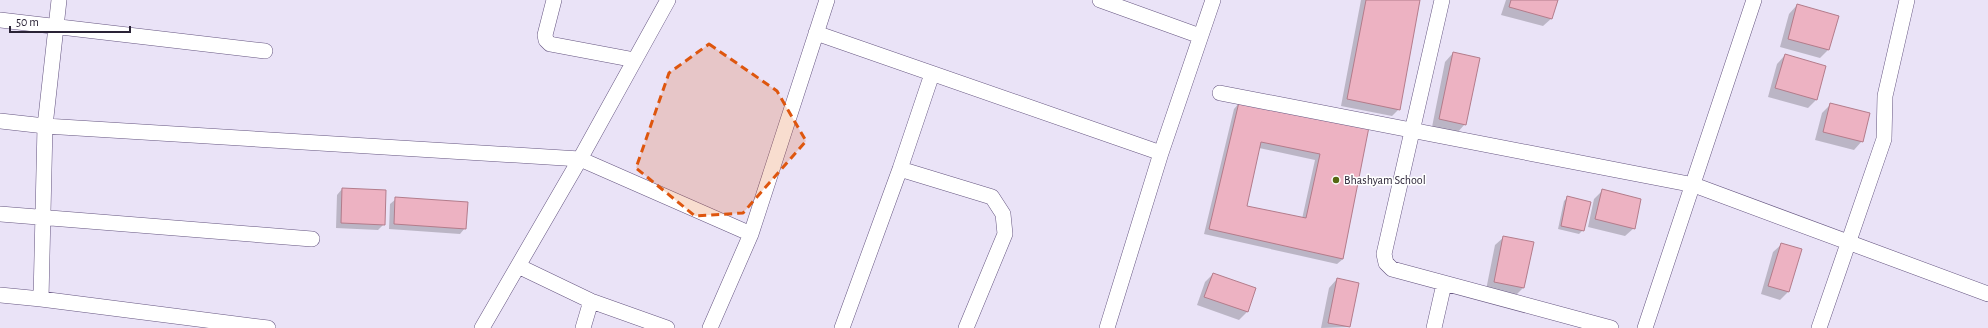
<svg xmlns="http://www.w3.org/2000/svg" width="1988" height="328" font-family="'Alegreya Sans',sans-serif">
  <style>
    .shadow { fill: #0003; fill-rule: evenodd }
    .building { fill: #edb2c2; stroke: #b37c8b; fill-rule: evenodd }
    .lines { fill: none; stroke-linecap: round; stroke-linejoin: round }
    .minor-casing { stroke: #655580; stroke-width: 16 }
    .minor { stroke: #fff; stroke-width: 15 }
    .marked { fill: #de560e; fill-opacity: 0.2; stroke: #de560e; stroke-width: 3; stroke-dasharray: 8 5; stroke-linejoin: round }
    .poi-dot { fill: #566813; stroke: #fff; stroke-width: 1.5 }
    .labels { text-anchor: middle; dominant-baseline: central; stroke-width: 3; stroke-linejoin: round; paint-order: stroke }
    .poi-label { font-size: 12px; fill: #2a2336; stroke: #fff; text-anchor: start }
  </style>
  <rect width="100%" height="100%" fill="#eae3f7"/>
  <!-- shadow -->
  <path class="shadow" d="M1361,0H1419L1399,109L1392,116L1341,106Z
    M1506,0H1556L1552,18L1543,26L1501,15Z
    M1797,5L1828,50L1820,58L1780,47L1789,14Z
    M1453,53L1465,124L1457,133L1432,127L1445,62Z
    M1785,55L1816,100L1808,108L1768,97L1777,64Z
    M1239,103L1368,128L1343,259L1337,264L1204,234L1234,109ZM1259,148L1315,160L1302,219L1246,207Z
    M1830,105L1862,141L1854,150L1815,140L1822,113Z
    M342,189L384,224L378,230L336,228L337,195Z
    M1603,190L1634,228L1625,236L1588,227L1594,199Z
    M1567,198L1583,230L1579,234L1558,229L1564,201Z
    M396,199L465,228L460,234L389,229L390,204Z
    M1504,237L1523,288L1515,296L1486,290L1495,245Z
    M1782,244L1801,250L1788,292L1780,300L1761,294L1773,252Z
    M1213,274L1255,289L1247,312L1239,320L1197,305L1205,282Z
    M1337,279L1349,327L1321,328L1329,288Z"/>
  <!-- building -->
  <path class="building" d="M1366,0H1420L1400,110L1347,99Z
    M1511,0H1558L1552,19L1509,7Z
    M1797,4L1839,16L1829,50L1788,39Z
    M1453,52L1480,58L1466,125L1439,119Z
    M1785,54L1826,66L1817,100L1775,88Z
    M1239,102L1369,127L1343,259L1209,229ZM1261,142L1320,154L1306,218L1247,206Z
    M1830,103L1870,113L1863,142L1823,132Z
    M342,188L386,190L385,225L341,223Z
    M1602,189L1641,199L1635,229L1595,219Z
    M1567,196L1591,202L1584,231L1561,226Z
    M395,197L468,202L466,229L394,224Z
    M1503,236L1534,242L1524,288L1494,282Z
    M1781,243L1802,249L1789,292L1768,286Z
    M1213,273L1256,288L1248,312L1204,297Z
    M1337,278L1359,283L1350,327L1328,323Z"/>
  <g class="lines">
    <defs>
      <path id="minor" d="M554,0L545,35L546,40L550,44L635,60
        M1100,0L1200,36
        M1442,0L1384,254L1386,263L1392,269L1611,328
        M0,20L265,51
        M816,33L1161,153
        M1220,93L1694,185L1988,294
        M0,121L45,126L580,159L751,234
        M900,169L992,197L1003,214L1005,234L966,328
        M0,214L312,239
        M518,266L591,301L667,328
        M0,295L41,299L268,328
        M41,299L45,126L59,0
        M482,328L580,159L668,0
        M583,328L591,301
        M710,328L751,234L827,0
        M842,328L900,169L932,74
        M1107,328L1161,153L1213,0
        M1434,328L1444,284
        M1645,328L1754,0
        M1819,328L1884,139L1885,96L1907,0"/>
    </defs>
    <!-- minor casing -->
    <use href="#minor" class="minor-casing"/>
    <!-- minor -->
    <use href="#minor" class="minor"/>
  </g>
  <!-- marked area -->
  <path class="marked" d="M709,44L777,91L806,141L743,213L695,216L636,168L669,73Z"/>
  <!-- markers -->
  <circle class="poi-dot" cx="1336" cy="180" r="4"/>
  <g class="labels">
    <!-- poi labels -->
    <g class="poi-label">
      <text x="1344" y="180">Bhashyam School</text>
    </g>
  </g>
  <!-- scale -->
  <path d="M10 26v6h120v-6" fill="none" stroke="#2a2336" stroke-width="2"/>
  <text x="16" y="26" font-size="12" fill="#2a2336" stroke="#ffffff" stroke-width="3" paint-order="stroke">50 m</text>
</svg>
